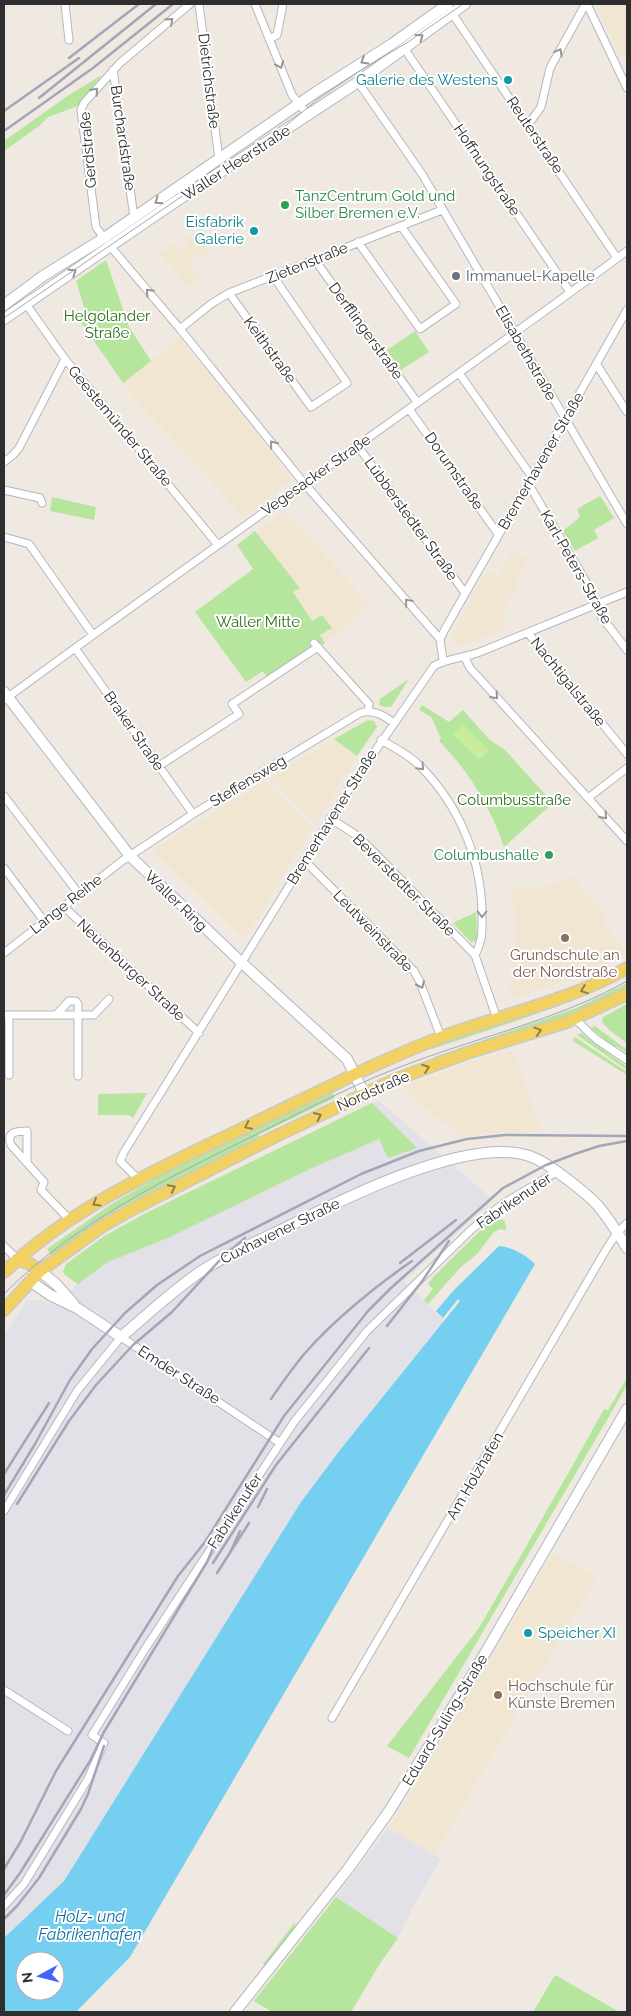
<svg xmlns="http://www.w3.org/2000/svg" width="631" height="2016" font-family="Raleway,sans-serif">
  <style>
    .industrial { fill: #e3e1e8 }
    .education { fill: #f0e6d1 }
    .green { fill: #b6e59e }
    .pitch { fill: #c9ec9a }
    .water { fill: #75cff0; fill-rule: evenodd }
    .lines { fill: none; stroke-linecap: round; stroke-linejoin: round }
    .street-casing { stroke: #b4b7c1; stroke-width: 9 }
    .secondary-casing { stroke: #b4b7c1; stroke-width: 12 }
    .primary-casing { stroke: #c9c9c9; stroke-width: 14 }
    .street { stroke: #fff; stroke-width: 7 }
    .secondary { stroke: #fff; stroke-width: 10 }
    .primary { stroke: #f2d163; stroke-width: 11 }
    .tram { stroke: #a3a6b8; stroke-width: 1 }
    .rail { stroke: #a3a6b8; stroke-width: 2.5 }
    .oneway { stroke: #969696 }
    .oneway2 { stroke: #908048 }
    .culture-dot { fill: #0f9aa8; stroke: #fff; stroke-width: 2 }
    .leisure-dot { fill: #2e9e5b; stroke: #fff; stroke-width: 2 }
    .worship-dot { fill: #6b7280; stroke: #fff; stroke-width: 2 }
    .education-dot { fill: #8d6e63; stroke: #fff; stroke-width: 2 }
    .labels { text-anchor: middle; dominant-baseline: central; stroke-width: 4; stroke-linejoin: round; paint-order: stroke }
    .culture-label { font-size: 15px; fill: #0d838f; stroke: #fff; text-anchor: end }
    .street-label { font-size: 15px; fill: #2e2e2e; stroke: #fff }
    .leisure-label { font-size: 15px; fill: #27864d; stroke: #fff; text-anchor: start }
    .worship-label { font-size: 15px; fill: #5b616d; stroke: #fff; text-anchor: start }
    .park-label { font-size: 15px; fill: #2c6e1b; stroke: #fff }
    .education-label { font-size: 15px; fill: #785e54; stroke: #fff }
    .water-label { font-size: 16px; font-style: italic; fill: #0d6fa3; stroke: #fff }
  </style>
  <rect width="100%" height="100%" fill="#efe9e1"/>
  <!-- industrial -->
  <path class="industrial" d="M378,1100L493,1200L404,1281L445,1320L340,1450L301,1502L64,1881L4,1938V1334L27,1301L40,1300L55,1306L77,1284L65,1275L63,1271L66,1264L103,1237L142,1215Z
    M388,1828L441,1859L414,1905L398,1938L336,1897Z"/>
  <!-- education -->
  <path class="education" d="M595,4H627V54L620,57Z
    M197,231L206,244L208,255L193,258L190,272L202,276L188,287L160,254L175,243L179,249L188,248L185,240Z
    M179,338L291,477V480L243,518L181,447L138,403L123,383Z
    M285,511L369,604L325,643L293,592L300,587L256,532Z
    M513,550L527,558V561L515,583L518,586L502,611L507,628L463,646L454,641L452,635L487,571L498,576Z
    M334,739L357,756L315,824L269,779Z
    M264,782L313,828L245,938H243L153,850Z
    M573,877L607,918L602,922L627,953L600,969L512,999L510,993L516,928L512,888H543Z
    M513,1051L542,1131L481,1134L461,1137L402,1088L481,1058Z
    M553,1553L597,1577L434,1855L388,1828L406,1801Z"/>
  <!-- green -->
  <path class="green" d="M102,75L78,106L48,117L39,126L4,151V141L69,95Z
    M106,260L129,327L151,361L123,383L81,322L87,317L76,281Z
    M415,331L429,352L401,370L387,350Z
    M600,496L614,518L594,530L598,538L575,551L563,531L580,517L577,509Z
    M52,497L96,507L94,520L50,511Z
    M255,531L300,588L293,592L312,621L322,615L332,628L320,635L325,643L270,681L263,671L246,682L195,612L253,569L237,545Z
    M409,679L391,707H385L379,705L380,699Z
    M422,705L449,722L463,710L490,740L505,750L553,803L504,847C491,808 469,771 439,741L441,738L431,717L419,710Z
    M368,720L374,721L377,727L357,756L334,739Z
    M476,912L477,938L475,941L471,942L453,923Z
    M627,973V975C565,1007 498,1027 432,1049L431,1046Z
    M627,983V990L582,1011L435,1060L434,1057L576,1008Z
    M627,1004V1043L609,1030L602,1022L603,1017Z
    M595,1026L627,1050V1053L616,1046L615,1048L591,1028Z
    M581,1033L627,1067V1070L577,1035Z
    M575,1037L627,1072V1075L573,1041Z
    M332,1092L335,1098L258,1135L259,1138L219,1160L120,1208L51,1255L47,1249L113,1203L160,1176Z
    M147,1093L133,1118L129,1115H98V1094Z
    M372,1103L417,1148L388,1158L379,1139L310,1169L170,1237L106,1263L78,1284L65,1275L63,1271L66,1264L103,1237L142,1215Z
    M500,1219L505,1221L506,1230L500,1229L494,1232L477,1254L461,1267L428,1304L424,1300L433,1289L428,1284L434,1276L482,1229L489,1223Z
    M627,1378V1385L611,1413L409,1758L387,1746L479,1628L573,1465L604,1409L608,1410Z
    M336,1897L398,1938L379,1965L351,2012H272L254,2001Z
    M295,1922V1929L266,1966L263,1964Z
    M555,1975L616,2010L619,2012H533Z"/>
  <!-- pitch -->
  <path class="pitch" d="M463,724L489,750L479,760L453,734Z"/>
  <!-- water -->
  <path class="water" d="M499,1246C512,1247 526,1255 535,1264L130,1957L76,2012H4V1938L64,1881L301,1502L340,1450L460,1301L458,1299L443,1318L436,1311L454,1290ZM25,1961H55V1991H25Z"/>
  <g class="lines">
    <defs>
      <path id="street" d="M65,4L69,40
        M199,4L219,159
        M255,4L292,95L309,116
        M587,4L627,88
        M452,13L617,258
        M269,39L277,35L283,4
        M404,48L570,292
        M113,70L134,217
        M358,82L422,174L627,524
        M528,125L541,107L550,68L585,5L588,4
        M104,238L96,227L81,110L84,103L120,63L190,4
        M358,242L420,329L456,304L401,226
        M110,246L180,329L303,482L440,639
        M315,260L417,402
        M229,293L311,407L347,383L273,276
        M26,304L65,359L218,545
        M180,329L211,304L229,293L442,210
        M597,365L627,412
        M459,373L532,477
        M409,409L498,534
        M357,445L465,593
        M4,462L13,455L19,448L65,359
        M528,483L592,592L601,616L627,650
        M4,490L40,498L42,503
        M4,537L29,544L93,635
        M528,633L627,754
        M314,643L369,704L368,711
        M75,648L193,814
        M465,658L470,668L627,841
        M443,660L440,639L445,629L627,310
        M4,700C210,548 421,403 627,251
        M381,740C395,748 411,756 422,768C460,807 482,861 482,915C482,933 483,939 475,955L497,1019
        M159,766L239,714L232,704L318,647
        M4,796L79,894
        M588,798L627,768
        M330,818L359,837L475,955
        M304,860L414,971L419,980L441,1037
        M4,868L44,921
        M63,906L199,1033
        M4,953L122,861L193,814L360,713C373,709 383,715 394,723
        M4,1015H94L109,999
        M9,1015V1075
        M56,1015L69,1001H76L78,1004V1076
        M575,1019L596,1039L627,1060
        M27,1162V1131C16,1131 6,1132 11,1145L44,1182L41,1190L70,1220
        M138,1179L120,1161L124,1152L353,783L434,666C448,658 464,658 480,652L627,592
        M4,1246L17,1259
        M4,1511L77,1391L121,1337L280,1443
        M4,1690L68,1731
        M332,1718L607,1248L617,1233L627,1223
        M4,1906L24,1884L88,1779L104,1743L92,1735L145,1649L294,1422L367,1331L472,1229L504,1203L557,1172"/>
      <path id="secondary" d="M4,305L43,276L104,238L316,92L392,44L448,4
        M4,319L169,206L358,82L465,4
        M4,692L130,856L242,963L347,1059L364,1093
        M40,1271L56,1284L73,1303
        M30,1281L50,1295L77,1308L121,1337C147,1315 172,1291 200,1272C224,1256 251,1244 277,1232C335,1203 463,1137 526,1155C538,1158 549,1166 559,1173C573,1184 588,1194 599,1207C610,1220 618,1234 627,1248
        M235,2012L348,1869L390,1810L473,1674L627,1409"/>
      <path id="primary" d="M17,1259L30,1264L40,1271
        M4,1272C74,1205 165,1166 252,1124C317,1093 380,1060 447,1035C508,1013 571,1000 627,968
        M4,1310L40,1271L101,1227L129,1211L272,1138L394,1080L470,1052L567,1022L627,994"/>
    </defs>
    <!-- street casing -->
    <use href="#street" class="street-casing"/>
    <!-- secondary casing -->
    <use href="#secondary" class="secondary-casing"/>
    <!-- primary casing -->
    <use href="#primary" class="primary-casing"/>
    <!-- street -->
    <use href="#street" class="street"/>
    <!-- secondary -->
    <use href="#secondary" class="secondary"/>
    <!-- primary -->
    <use href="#primary" class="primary"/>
    <!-- tram -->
    <path class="tram" d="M4,318L289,123L318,99L358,72L408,42L463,4
      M4,1294C74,1223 166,1179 255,1135C307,1109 360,1081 416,1061C484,1036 564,1017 627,981"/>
    <!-- rail -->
    <path class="rail" d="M69,58L139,4
      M39,98L156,4
      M4,111L79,58
      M4,131L93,68L173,4
      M400,1263L456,1220
      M387,1326L423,1280L449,1241
      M271,1399C282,1383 293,1367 306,1352C334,1320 377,1285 412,1261
      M4,1474L49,1403
      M4,1495L35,1444L70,1380L92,1349L125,1313L157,1285L200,1256L361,1174L419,1151L467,1139L505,1135L625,1136
      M17,1504L69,1421L96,1385L133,1345L172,1312L220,1260L245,1238
      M258,1507L267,1489
      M230,1553L240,1531
      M213,1563L276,1465L369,1348
      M217,1573L249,1523
      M4,1869L21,1841L56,1771L178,1576L205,1542L284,1416L368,1311L391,1288L503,1188L546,1165L575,1154L599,1146L627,1141
      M4,1895L20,1873L90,1761L104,1732L207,1562L227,1517
      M4,1919L17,1906L39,1878L81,1809L88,1794L104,1746"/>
  </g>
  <!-- one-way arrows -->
  <defs><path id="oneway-chevron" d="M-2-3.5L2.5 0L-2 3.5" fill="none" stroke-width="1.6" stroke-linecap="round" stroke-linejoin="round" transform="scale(1.25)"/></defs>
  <g class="oneway">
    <use href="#oneway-chevron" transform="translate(170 21) rotate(-42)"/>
    <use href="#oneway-chevron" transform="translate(420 37) rotate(-36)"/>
    <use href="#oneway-chevron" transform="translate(559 52) rotate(-61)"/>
    <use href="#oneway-chevron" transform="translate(364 61) rotate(149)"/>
    <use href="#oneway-chevron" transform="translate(280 65) rotate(68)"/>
    <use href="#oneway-chevron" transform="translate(95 91) rotate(-49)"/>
    <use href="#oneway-chevron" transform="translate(158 201) rotate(146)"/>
    <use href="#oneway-chevron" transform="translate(73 272) rotate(-34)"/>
    <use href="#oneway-chevron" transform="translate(149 292) rotate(-133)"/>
    <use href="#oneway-chevron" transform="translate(273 444) rotate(-129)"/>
    <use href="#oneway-chevron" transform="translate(408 602) rotate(-130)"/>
    <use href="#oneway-chevron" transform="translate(495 696) rotate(48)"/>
    <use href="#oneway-chevron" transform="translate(421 767) rotate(46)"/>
    <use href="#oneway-chevron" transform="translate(604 816) rotate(48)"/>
    <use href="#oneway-chevron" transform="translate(482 914) rotate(90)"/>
    <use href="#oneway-chevron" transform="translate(421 985) rotate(66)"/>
  </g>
  <g class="oneway2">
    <use href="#oneway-chevron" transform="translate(584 990) rotate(159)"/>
    <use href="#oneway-chevron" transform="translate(538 1031) rotate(-17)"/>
    <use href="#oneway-chevron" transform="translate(426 1068) rotate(-20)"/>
    <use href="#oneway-chevron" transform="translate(318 1116) rotate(-25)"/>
    <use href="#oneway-chevron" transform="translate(248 1126) rotate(154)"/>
    <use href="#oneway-chevron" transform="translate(172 1188) rotate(-27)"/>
    <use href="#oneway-chevron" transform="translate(96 1203) rotate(150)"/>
  </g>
  <!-- markers -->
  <g class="culture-dot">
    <circle cx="508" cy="80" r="5"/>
    <circle cx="254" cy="231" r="5"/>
    <circle cx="528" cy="1633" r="5"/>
  </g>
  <g class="leisure-dot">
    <circle cx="285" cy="205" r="5"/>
    <circle cx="549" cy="855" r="5"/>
  </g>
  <circle class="worship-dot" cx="456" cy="276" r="5"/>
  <g class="education-dot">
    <circle cx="565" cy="938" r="5"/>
    <circle cx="498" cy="1695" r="5"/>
  </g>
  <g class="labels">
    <!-- culture labels -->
    <g class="culture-label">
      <text x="498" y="80">Galerie des Westens</text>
      <text x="244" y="222">Eisfabrik<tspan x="244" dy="17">Galerie</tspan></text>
      <text x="538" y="1633" text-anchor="start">Speicher XI</text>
    </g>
    <!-- street labels -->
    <g class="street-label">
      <text transform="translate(209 81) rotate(83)">Dietrichstraße</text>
      <text transform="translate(535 135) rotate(56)">Reuterstraße</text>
      <text transform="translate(123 138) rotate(82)">Burchardstraße</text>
      <text transform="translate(88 150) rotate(-95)">Gerdstraße</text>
      <text transform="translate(236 163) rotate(-33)">Waller Heerstraße</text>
      <text transform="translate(487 170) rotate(56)">Hoffnungstraße</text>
      <text transform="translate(307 263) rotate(-22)">Zietenstraße</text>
      <text transform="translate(366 331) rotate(54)">Derfflingerstraße</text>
      <text transform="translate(270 350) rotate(54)">Keithstraße</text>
      <text transform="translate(526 353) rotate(60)">Elisabethstraße</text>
      <text transform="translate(120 426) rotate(50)">Geestemünder Straße</text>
      <text transform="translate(541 461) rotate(-60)">Bremerhavener Straße</text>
      <text transform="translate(454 471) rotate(55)">Dorumstraße</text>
      <text transform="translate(316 475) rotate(-35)">Vegesacker Straße</text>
      <text transform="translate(411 519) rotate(54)">Lübberstedter Straße</text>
      <text transform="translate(576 567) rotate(60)">Karl-Peters-Straße</text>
      <text transform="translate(568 682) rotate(51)">Nachtigalstraße</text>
      <text transform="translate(134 731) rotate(55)">Braker Straße</text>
      <text transform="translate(248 781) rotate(-31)">Steffensweg</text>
      <text transform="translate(332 817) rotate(-58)">Bremerhavener Straße</text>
      <text transform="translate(404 885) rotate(45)">Beverstedter Straße</text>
      <text transform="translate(176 901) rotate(44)">Waller Ring</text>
      <text transform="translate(66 904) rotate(-38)">Lange Reihe</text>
      <text transform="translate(373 931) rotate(46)">Leutweinstraße</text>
      <text transform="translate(131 970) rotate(43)">Neuenburger Straße</text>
      <text transform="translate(373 1091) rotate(-24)">Nordstraße</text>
      <text transform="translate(514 1201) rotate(-34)">Fabrikenufer</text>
      <text transform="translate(280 1231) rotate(-26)">Cuxhavener Straße</text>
      <text transform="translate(179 1375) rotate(33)">Emder Straße</text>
      <text transform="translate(475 1476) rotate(-60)">Am Holzhafen</text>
      <text transform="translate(235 1511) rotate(-57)">Fabrikenufer</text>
      <text transform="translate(445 1720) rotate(-59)">Eduard-Suling-Straße</text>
    </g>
    <!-- leisure labels -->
    <g class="leisure-label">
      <text x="295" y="196">TanzCentrum Gold und<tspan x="295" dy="17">Silber Bremen e.V.</tspan></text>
      <text x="539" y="855" text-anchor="end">Columbushalle</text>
    </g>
    <!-- worship labels -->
    <g class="worship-label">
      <text x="466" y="276">Immanuel-Kapelle</text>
    </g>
    <!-- park labels -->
    <g class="park-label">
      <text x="107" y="316">Helgolander<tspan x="107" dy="17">Straße</tspan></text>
      <text x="258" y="622">Waller Mitte</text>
      <text x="514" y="800">Columbusstraße</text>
    </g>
    <!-- education labels -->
    <g class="education-label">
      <text x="565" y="955">Grundschule an<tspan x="565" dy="17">der Nordstraße</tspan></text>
      <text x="508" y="1686" text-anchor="start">Hochschule für<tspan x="508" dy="17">Künste Bremen</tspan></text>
    </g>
    <!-- water labels -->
    <g class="water-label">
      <text x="90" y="1916">Holz- und<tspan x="90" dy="18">Fabrikenhafen</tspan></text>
    </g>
  </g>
  <!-- border -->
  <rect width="631" height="2016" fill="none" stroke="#2e2e2e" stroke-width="10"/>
  <!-- north arrow -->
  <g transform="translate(40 1976) rotate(263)"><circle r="24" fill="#ffffff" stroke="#ababab"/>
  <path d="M0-4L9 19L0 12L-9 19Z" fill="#4264fb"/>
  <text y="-8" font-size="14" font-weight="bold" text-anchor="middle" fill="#2e2e2e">N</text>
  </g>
</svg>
